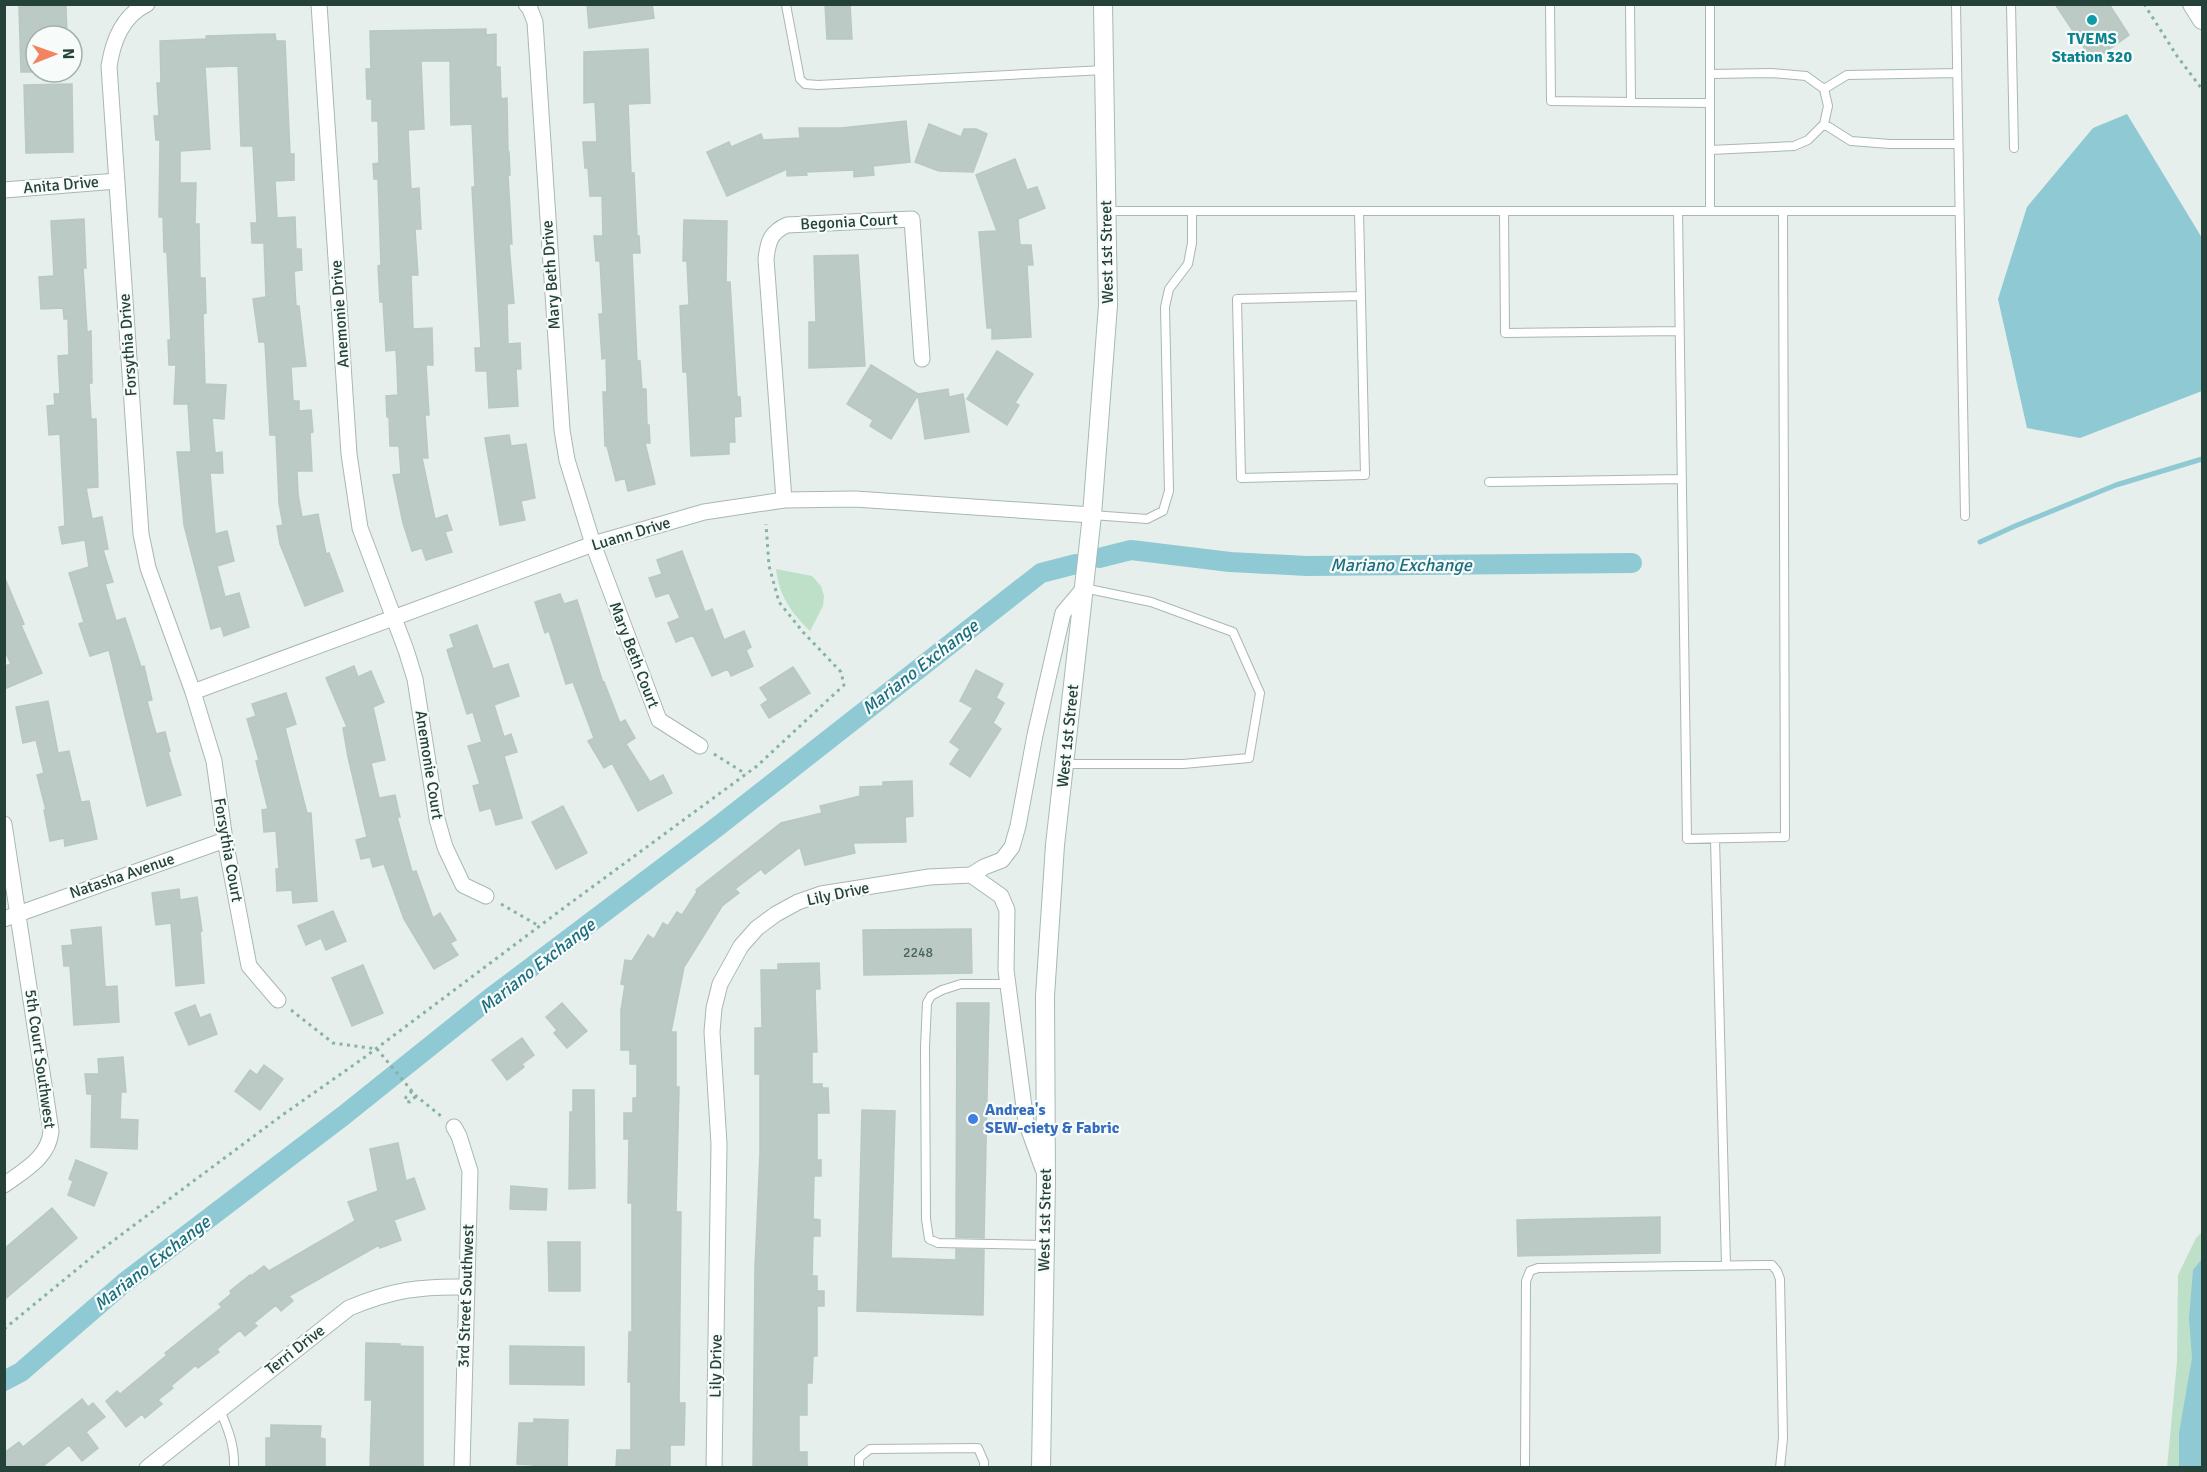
<svg xmlns="http://www.w3.org/2000/svg" width="2207" height="1472" font-family="Signika,sans-serif">
  <style>
    .green { fill: #bfe0c8 }
    .water { fill: #8ec9d4 }
    .lines { fill: none; stroke-linecap: round; stroke-linejoin: round }
    .stream { stroke: #8ec9d4; stroke-width: 5 }
    .canal { stroke: #8ec9d4; stroke-width: 20 }
    .building { fill: #bbcac4; stroke: #b8c9c2; stroke-width: 1.5 }
    .lane-casing { stroke: #a8b8b2; stroke-width: 10 }
    .street-casing { stroke: #a8b8b2; stroke-width: 17 }
    .secondary-casing { stroke: #a4bbb3; stroke-width: 20 }
    .path { stroke: #86b3a5; stroke-width: 3; stroke-dasharray: 3 4.5; stroke-linecap: butt }
    .lane { stroke: #fff; stroke-width: 8 }
    .street { stroke: #fff; stroke-width: 15 }
    .secondary { stroke: #fff; stroke-width: 18 }
    .culture-dot { fill: #0f9aa8; stroke: #f7fbf9; stroke-width: 2 }
    .shop-dot { fill: #3f7fe0; stroke: #f7fbf9; stroke-width: 2 }
    .labels { text-anchor: middle; dominant-baseline: central; stroke-width: 4.5; stroke-linejoin: round; paint-order: stroke }
    .number-label { font-size: 14px; fill: #4a645c }
    .culture-label { font-size: 16px; font-weight: bold; fill: #0d838f; stroke: #f7fbf9 }
    .street-label { font-size: 16px; fill: #24423a; stroke: #f7fbf9 }
    .shop-label { font-size: 16px; font-weight: bold; fill: #366cbe; stroke: #f7fbf9; text-anchor: start }
    .water-label { font-size: 18px; font-style: italic; fill: #1c6f80; stroke: #f7fbf9 }
  </style>
  <rect width="100%" height="100%" fill="#e6efeb"/>
  <!-- green -->
  <path class="green" d="M776,569L812,576L821,586L824,596L823,606L810,631C791,612 779,596 776,569Z
    M2202,1232V1467L2167,1468L2177,1362L2178,1275L2196,1238Z"/>
  <!-- water -->
  <path class="water" d="M2127,114L2202,238V391L2080,438L2027,428L1998,299L2027,207L2093,128Z
    M2202,1259V1467H2179V1433L2192,1358L2189,1318L2193,1270Z"/>
  <g class="lines">
    <!-- stream -->
    <path class="stream" d="M1980,542L2015,526L2116,485L2202,459"/>
    <!-- canal -->
    <path class="canal" d="M1099,558L1131,550L1230,562L1307,566L1632,563
      M4,1381L21,1372L125,1282L343,1116L489,999L717,827L1041,573L1076,564"/>
  </g>
  <!-- building -->
  <path class="building" d="M587,4H652L654,18L589,28Z
    M825,4H850L852,39H827Z
    M2055,4H2109L2129,35L2093,61Z
    M66,6L67,36H36V72H21L19,7Z
    M486,29V35L496,34V67H500L501,99L507,98L508,152H509L510,175H508L512,244H509L514,303L507,304L508,344L520,343L521,369H516L518,406L489,408L487,371H476L475,348H481L472,187H475L472,124L451,125L450,61H421L424,129L408,130L411,189L419,188L421,229H415L418,275H411L413,329L432,328L433,365H426L429,415H425L428,458H422L435,519L447,515L452,530L445,532L452,552L426,560L422,548L412,551L403,523L393,475L401,474L399,446H390L389,417H387L386,396L398,395L397,366L396,350L386,351L383,302H380L378,266L381,265L378,179H374L373,164L379,163L378,121H372V99H367L366,69H371L370,31Z
    M275,34L276,41H285L290,154H294V180L275,181L277,218L295,217L296,249H301L302,270L294,271L296,306H299L306,366L291,367L293,401H299V411L311,410L313,432L310,433L312,471H297L298,494L302,517L318,514L326,554L329,553L343,591L305,606L280,544L277,526L283,525L279,503L276,435H270L265,342H259L253,299L266,297L264,243H252L251,223H257L253,146H241L238,66L205,67L210,149L180,151V183H196L195,224H199L200,278H205L206,313L203,314L205,384L226,385L224,419L212,418L215,453L222,452L223,473H210L215,534L227,531L234,561L217,566L225,597L239,593L249,627L224,636L221,626L211,629L184,525L177,452H191L188,404H174L176,365H169L168,340H171L167,252H164L163,217H159L160,140H156L154,116H159L157,83H161L160,41L206,39V36Z
    M648,49L650,103L628,104L631,173H634L637,236H639L640,253H632L637,361H640L642,389H646L647,425H649L650,443H645L655,484L628,491L625,478L616,481L607,446H605L603,392H607L606,358L602,359L599,314H603L600,261H596L594,236H603L602,196H590L588,168H585L583,142H597L595,102L584,103V52Z
    M72,84L73,152L26,153L24,85Z
    M906,121L910,162L873,166L874,175L854,177V170L806,172L807,175L787,176V169L727,196L707,152L729,142L731,147L761,134L763,140L800,138L799,128H841Z
    M929,124L961,137L964,129H976L987,134L973,172L939,171L915,162Z
    M1015,159L1027,190L1037,187L1045,208L1018,219L1020,245H1031L1033,265H1027L1031,337L992,339V328H987L979,232L997,231L976,175Z
    M84,219L86,268H83L87,332L91,331L92,383H89L91,419H96L98,487L86,488L92,519L102,517L108,549L103,550L113,582L105,584L116,621L125,618L141,667L144,666L152,700L147,701L156,734L165,732L170,751L168,752L181,795L147,806L109,650L90,656L79,624L84,622L69,573L89,567L85,540L62,544L59,527L65,526L60,434L49,435L47,406L55,405L54,394H60L58,356L69,355L68,319H64L63,308L41,309L39,277L54,276L51,221Z
    M684,220L727,221L726,282H730L737,397H740L741,416L734,417L735,442H729V454L691,456L687,372H683L680,306L689,305L687,261H683Z
    M858,255L865,366L809,368V322H816L814,256Z
    M997,351L1033,374L1015,403L1019,405L1007,425L967,399Z
    M871,365L918,394L948,389L949,397L963,394L969,432L925,439L918,395L891,439L870,426L873,420L847,404Z
    M509,435L511,446L526,444L535,498L521,501L525,520L500,525L485,438Z
    M682,551L705,612L712,609L724,640L744,631L751,647L746,650L753,666L731,676L728,669L712,676L693,635L676,642L668,623L680,618L669,593L656,597L649,578L662,574L657,560Z
    M4,576L24,624L21,625L42,673L4,689V666L11,664L4,649Z
    M560,594L564,604L577,600L603,683L604,682L620,723L625,720L635,738L626,744L650,782L663,775L672,793L638,811L612,763L604,768L588,741L594,738L573,682L566,684L549,631L545,633L535,602Z
    M477,625L493,669L508,664L519,696L494,705L504,737L511,734L517,752L504,756L522,818L496,825L491,808L480,811L473,786L480,784L468,746L482,742L473,712L467,714L447,650L454,647L450,635Z
    M354,666L358,677L371,671L384,702L373,707L385,760L371,763L379,798L395,795L400,817H397L412,872L416,871L433,918L440,913L456,940L450,943L458,955L434,969L404,919L384,864L373,867L370,857L361,859L356,840L367,837L348,757L343,728L347,727L326,678Z
    M793,667L810,693L769,718L761,705L768,700L760,688Z
    M976,670L1003,684L996,698L1004,703L993,723L1001,729L970,777L950,764L960,749L950,742L973,708L960,701Z
    M286,693L296,724L285,728L307,813H311L317,901L293,903L292,890L277,891L276,869H279L276,831L264,832L262,810L268,809L256,761L259,760L247,719L256,716L252,704Z
    M48,701L58,753L69,751L81,802L89,801L97,839L65,846L64,838L50,841L44,810H46L37,775L44,773L36,740L23,743L16,707Z
    M912,781L913,816L905,817L906,842L853,843L855,853L805,865L800,847L765,874L761,869L735,889L739,893L722,906L684,967L671,1032H676V1087H679L676,1212H681L679,1403H685L684,1445H670V1467H616L617,1450H631V1382H628L629,1332H632V1203H628L629,1139H624V1113H633V1098H637V1064H630V1050H621V1010L625,985L621,984L625,960L632,961L648,935L654,939L663,923L668,926L677,912L682,915L697,892L696,890L781,823L822,813L820,806L860,796V787L883,786V782Z
    M563,806L587,853L556,869L532,822Z
    M179,889L180,900L197,897L202,931H200L204,983L176,986L171,923L156,925L152,893Z
    M333,911L346,941L326,950L321,938L306,945L298,926Z
    M101,927L105,987L117,986L119,1022L74,1025L70,966H64L62,946L73,945L71,930Z
    M971,929L972,973L864,975L863,930Z
    M819,963L820,989H815L817,1052H812V1084H822V1088H828L829,1113H817V1160H821V1176H814L813,1219L820,1220V1236H813L812,1276H817V1291H824V1306H817V1356H813L812,1383H807V1415H799V1452H807V1467H753L755,1267L760,1153V1074H755V1028H762L761,970H778V964Z
    M363,965L383,1013L352,1026L332,978Z
    M562,1003L587,1031L567,1048L554,1033L557,1030L546,1017Z
    M957,1003H989L984,1238L956,1237Z
    M195,1005L200,1018L210,1014L217,1034L189,1045L175,1013Z
    M522,1038L534,1055L522,1064L524,1067L507,1080L492,1060Z
    M123,1057L126,1092H121L120,1119L138,1120L137,1149L91,1147L92,1094H87L85,1074H99L98,1059Z
    M264,1065L283,1079L260,1110L235,1091L250,1070L257,1075Z
    M573,1090H594L595,1188L569,1189L570,1112H573Z
    M862,1110L895,1111L891,1258L956,1260V1249L984,1250L983,1315L857,1311Z
    M398,1143L406,1181L414,1178L425,1209L394,1220L401,1240L380,1248L379,1245L289,1296L293,1301L281,1311L276,1305L254,1323L257,1326L245,1336L240,1330L217,1349L219,1352L198,1368L196,1365L171,1386L173,1388L158,1400L162,1404L145,1418L142,1414L126,1427L106,1401L117,1391L120,1394L167,1355L165,1353L222,1307L219,1304L231,1294L230,1291L250,1275L251,1276L264,1266L269,1271L355,1221L348,1202L378,1191L370,1149Z
    M76,1160L107,1173L94,1206L68,1195L73,1181L69,1179Z
    M511,1186L547,1189L546,1210L510,1209Z
    M52,1208L77,1238L4,1300V1249Z
    M1660,1217V1253L1518,1256L1517,1220Z
    M548,1242H580V1291H549Z
    M366,1343L400,1344V1346L423,1347V1467H370L372,1400H365Z
    M510,1346L584,1347V1385L510,1384Z
    M82,1399L88,1407L93,1403L105,1417L86,1432L98,1448L82,1461L69,1445L42,1467H4V1453L19,1442L23,1447Z
    M534,1419L568,1420L567,1467H533L534,1465L517,1464L519,1423H534Z
    M271,1425L321,1426L320,1438L325,1439V1467H266V1438H271Z"/>
  <g class="lines">
    <defs>
      <path id="lane" d="M1550,4L1551,101L1710,103
        M1630,4L1631,102
        M1956,4L1965,516
        M2011,4L2014,148
        M786,5L800,79L805,84L818,85L1104,70
        M1710,74L1771,73L1806,76L1824,89L1828,106L1824,124L1808,140L1794,146L1710,150
        M1824,89L1847,75L1957,73
        M1824,124L1851,141L1890,144H1958
        M1108,211H1959
        M1359,211L1365,475L1241,478L1237,299L1361,296
        M1504,211L1505,333L1679,331
        M1678,211L1687,839L1785,837L1783,211
        M1710,211V4
        M1489,482L1682,479
        M1092,515L1147,519L1163,511L1169,491L1165,307L1169,289L1188,264L1192,243V211
        M1065,764H1183L1249,758L1260,693L1233,632L1151,602L1084,588
        M1715,839L1726,1265
        M1008,984H961L942,990L931,996L927,1003L925,1047L926,1219L929,1239L938,1243L1045,1245
        M220,1410C228,1429 235,1446 234,1468
        M859,1468V1458L870,1449L978,1448L984,1462V1468
        M1525,1468L1526,1281L1530,1271L1538,1268L1765,1265H1772L1777,1271L1780,1279L1783,1438L1780,1468"/>
      <path id="street" d="M147,4C122,16 113,41 109,66L141,534L148,568L193,692L214,761L225,840L249,966L278,1000
        M319,4L349,454L360,528L406,650L415,679L437,819L445,847L463,885L486,896
        M526,4L530,9L535,22L562,430L567,460L593,544L659,720L700,746
        M4,190L117,181
        M784,500L766,259C768,241 771,232 787,225L912,219L922,359
        M193,692L593,544L704,512L784,500L855,499L1092,515
        M4,824L51,1131C49,1157 25,1170 4,1185
        M971,875L984,867L1002,860L1012,847L1018,826L1035,735L1063,613L1084,588
        M4,919L225,840
        M454,1127L459,1136L470,1171L462,1468
        M147,1468L349,1308C392,1290 420,1286 466,1287
        M714,1468L719,1144L712,1032L714,1008L720,984L741,946L757,928L776,914L798,902L821,894L929,877L971,875L1001,896L1007,910L1006,970L1026,1122L1043,1169"/>
      <path id="secondary" d="M2192,4L2202,20
        M1041,1468L1046,1180L1045,996L1055,845L1092,515L1108,305L1103,4"/>
    </defs>
    <!-- lane casing -->
    <use href="#lane" class="lane-casing"/>
    <!-- street casing -->
    <use href="#street" class="street-casing"/>
    <!-- secondary casing -->
    <use href="#secondary" class="secondary-casing"/>
    <!-- path -->
    <path class="path" d="M2144,4L2177,56L2202,89
      M714,754L746,774
      M501,904L539,926
      M291,1010L333,1043L377,1049L416,1096L441,1116
      M412,1091L406,1097L405,1101L410,1102L416,1096
      M4,1329L98,1252L281,1116L365,1057L565,907L757,766L844,685L841,672L803,632L779,602L769,566L766,524"/>
    <!-- lane -->
    <use href="#lane" class="lane"/>
    <!-- street -->
    <use href="#street" class="street"/>
    <!-- secondary -->
    <use href="#secondary" class="secondary"/>
  </g>
  <!-- markers -->
  <circle class="culture-dot" cx="2092" cy="20" r="6"/>
  <circle class="shop-dot" cx="973" cy="1119" r="6"/>
  <g class="labels">
    <!-- number labels -->
    <g class="number-label">
      <text x="918" y="952">2248</text>
    </g>
    <!-- culture labels -->
    <g class="culture-label">
      <text x="2092" y="39">TVEMS<tspan x="2092" dy="18">Station 320</tspan></text>
    </g>
    <!-- street labels -->
    <g class="street-label">
      <text transform="translate(61 185) rotate(-5)">Anita Drive</text>
      <text transform="translate(849 222) rotate(-3)">Begonia Court</text>
      <text transform="translate(1107 252) rotate(-91)">West 1st Street</text>
      <text transform="translate(551 275) rotate(-94)">Mary Beth Drive</text>
      <text transform="translate(340 314) rotate(-94)">Anemonie Drive</text>
      <text transform="translate(128 345) rotate(-94)">Forsythia Drive</text>
      <text transform="translate(631 534) rotate(-17)">Luann Drive</text>
      <text transform="translate(634 655) rotate(69)">Mary Beth Court</text>
      <text transform="translate(1068 736) rotate(-84)">West 1st Street</text>
      <text transform="translate(429 765) rotate(81)">Anemonie Court</text>
      <text transform="translate(228 850) rotate(80)">Forsythia Court</text>
      <text transform="translate(122 876) rotate(-19)">Natasha Avenue</text>
      <text transform="translate(838 894) rotate(-12)">Lily Drive</text>
      <text transform="translate(40 1059) rotate(82)">5th Court Southwest</text>
      <text transform="translate(1045 1220) rotate(-89)">West 1st Street</text>
      <text transform="translate(466 1296) rotate(-88)">3rd Street Southwest</text>
      <text transform="translate(295 1350) rotate(-38)">Terri Drive</text>
      <text transform="translate(716 1366) rotate(-89)">Lily Drive</text>
    </g>
    <!-- shop labels -->
    <g class="shop-label">
      <text x="985" y="1110">Andrea's<tspan x="985" dy="18">SEW-ciety &amp; Fabric</tspan></text>
    </g>
    <!-- water labels -->
    <g class="water-label">
      <text x="1401" y="565">Mariano Exchange</text>
      <text transform="translate(920 667) rotate(-38)">Mariano Exchange</text>
      <text transform="translate(537 966) rotate(-38)">Mariano Exchange</text>
      <text transform="translate(152 1263) rotate(-38)">Mariano Exchange</text>
    </g>
  </g>
  <!-- border -->
  <rect width="2207" height="1472" fill="none" stroke="#24423a" stroke-width="12"/>
  <!-- north arrow -->
  <g transform="translate(54 54) rotate(89)"><circle r="28" fill="#f7fbf9" stroke="#a3b1ad" stroke-width="1.5"/>
  <path d="M0-4.5L10 22L0 15L-10 22Z" fill="#f4845f"/>
  <text y="-9" font-size="16" font-weight="bold" text-anchor="middle" fill="#24423a">N</text>
  </g>
</svg>
